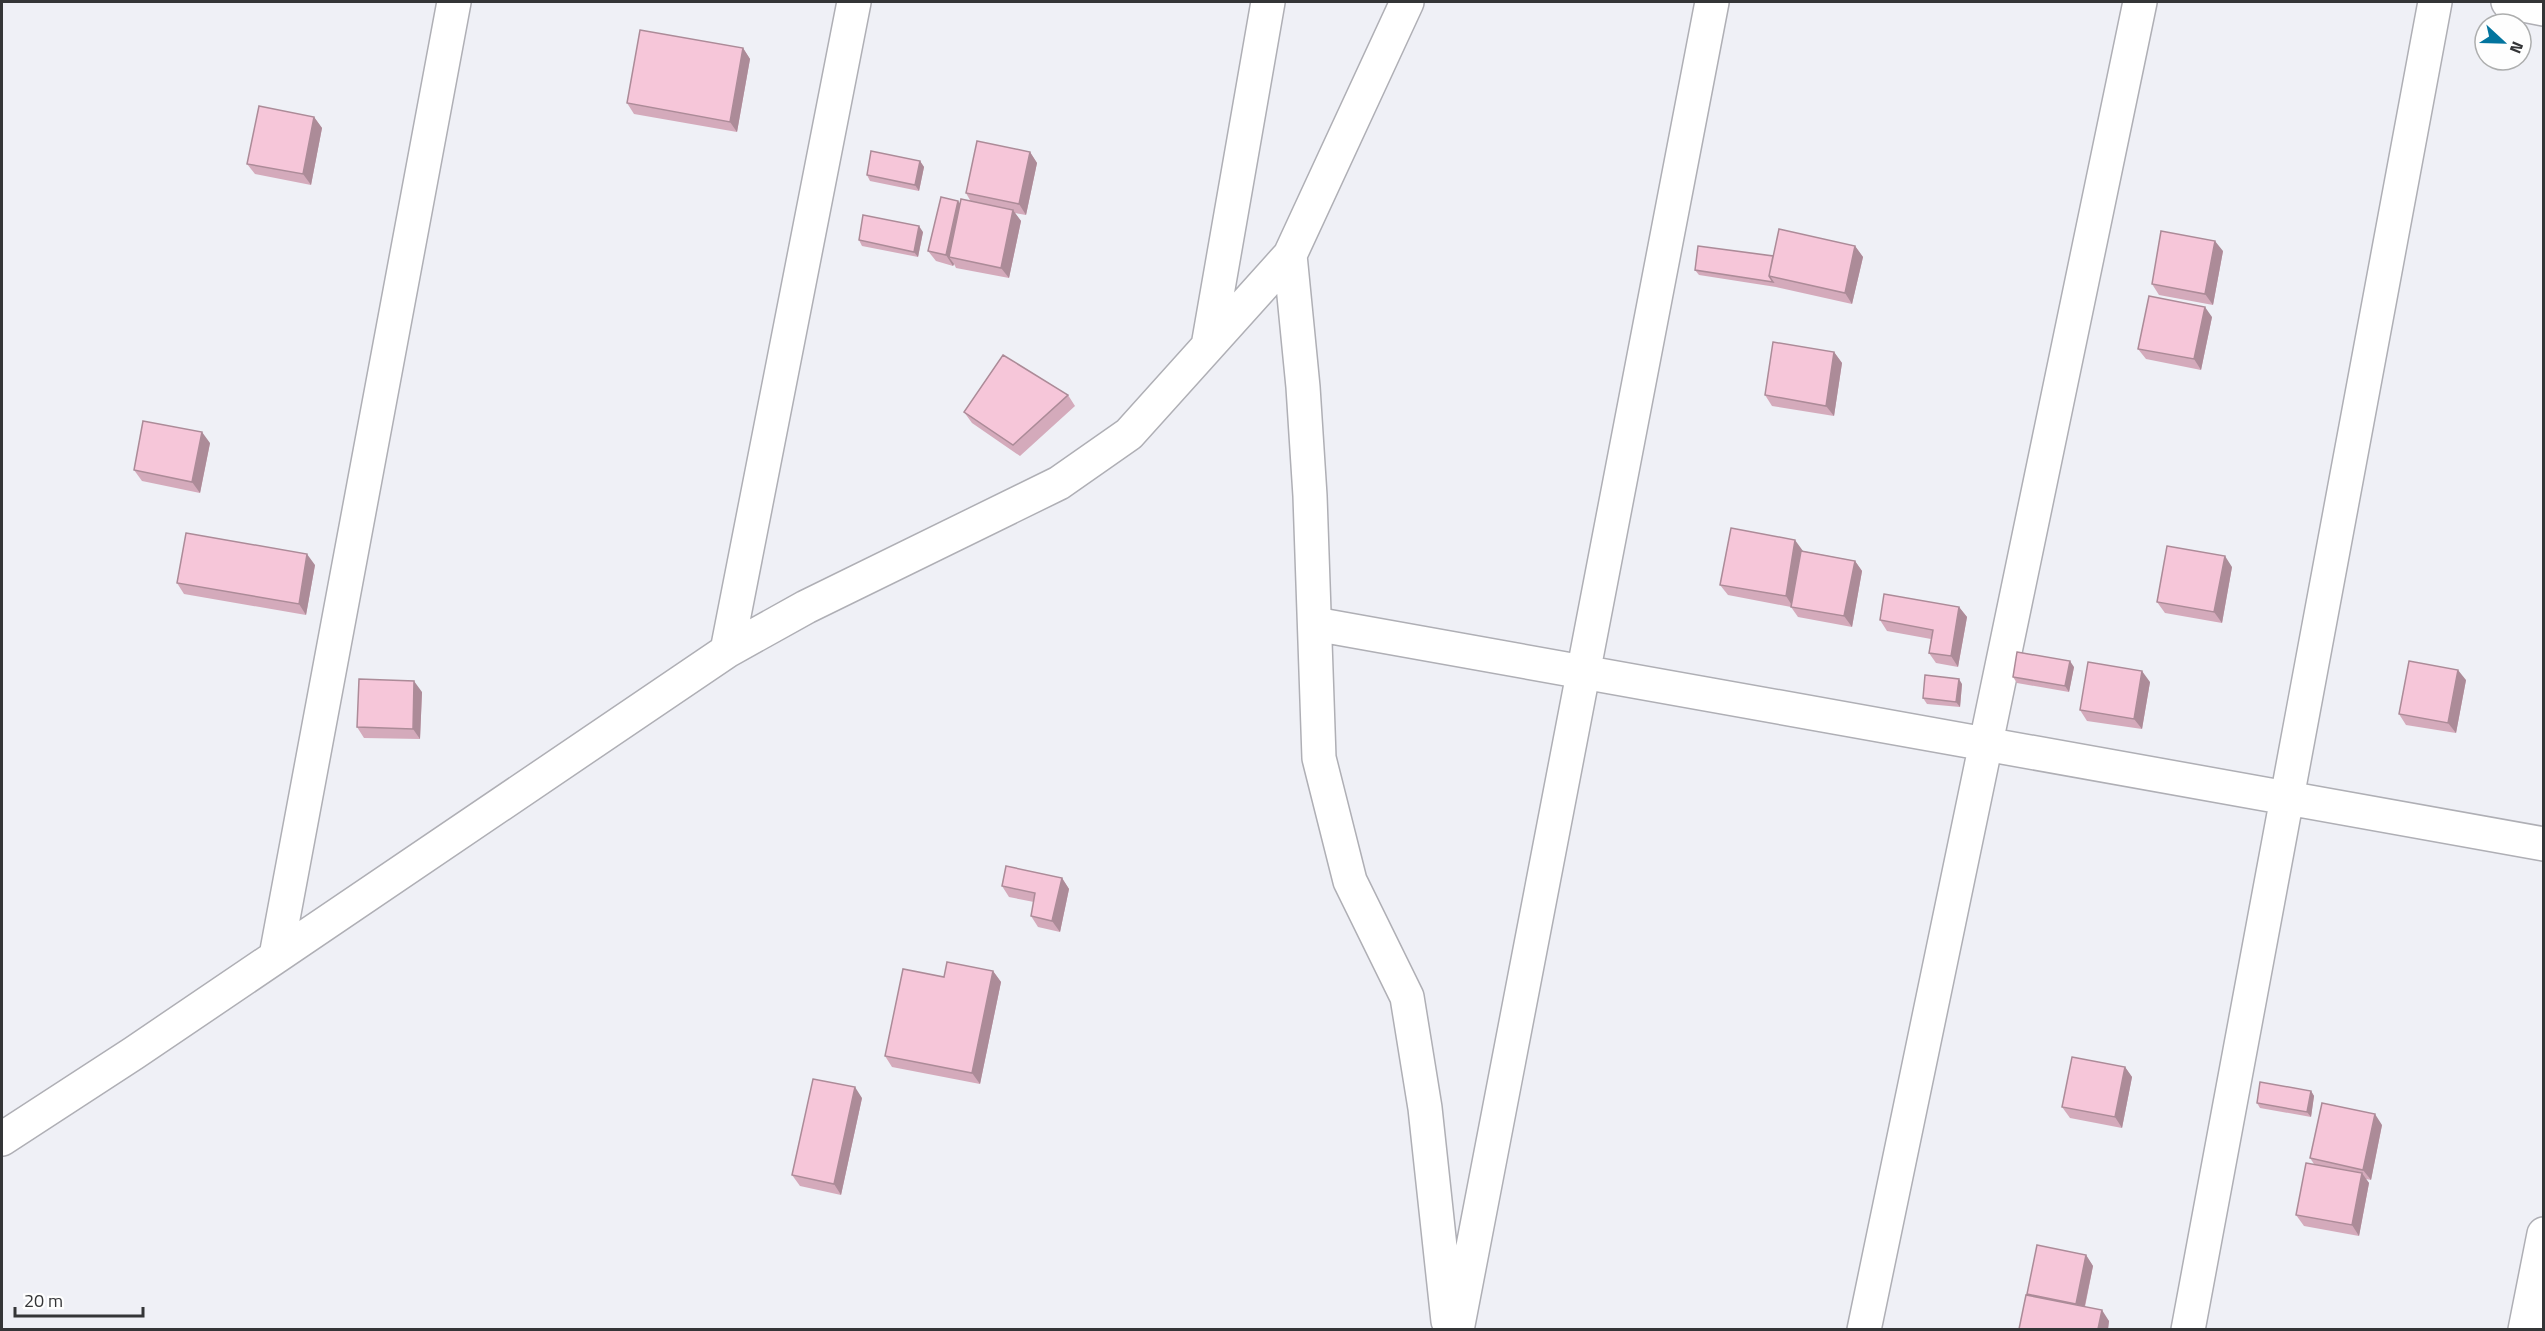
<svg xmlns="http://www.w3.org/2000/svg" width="2545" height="1331" font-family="'Titillium Web',sans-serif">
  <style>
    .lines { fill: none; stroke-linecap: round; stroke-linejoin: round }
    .minor-casing { stroke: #afafb5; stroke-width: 36 }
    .minor { stroke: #fff; stroke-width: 33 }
    .wall { fill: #d4aabb }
    .shaded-wall { fill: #ac8b98 }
    .building { fill: #f6c6d9; stroke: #ac8b98; stroke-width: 1.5 }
  </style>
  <rect width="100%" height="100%" fill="#eff0f6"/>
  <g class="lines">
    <defs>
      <path id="minor" d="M2508,2L2544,9
        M1290,255L1303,387L1310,496L1319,758L1350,881L1407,997L1425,1108L1448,1321
        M1208,346L1268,2
        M1315,624L2544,844
        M727,651L854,2
        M276,956L454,2
        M2,1139L134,1053L727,651L806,607L1059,483L1129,434L1290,255L1407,2
        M1457,1330L1712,2
        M1864,1330L2140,2
        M2188,1330L2435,2
        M2525,1330L2544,1234"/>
    </defs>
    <!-- minor casing -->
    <use href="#minor" class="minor-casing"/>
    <!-- minor -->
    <use href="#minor" class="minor"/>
  </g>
  <!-- wall -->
  <path class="wall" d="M743,48L750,59L737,132L634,114L627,103Z
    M314,117L322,128L311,185L255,174L247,164Z
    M1030,152L1037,163L1026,215L1015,213L1021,221L1009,278L956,268L954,264L953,266L936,261L928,251L958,201L960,204L971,202L966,193Z
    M920,161L924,167L919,191L870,181L867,175Z
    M923,232L918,257L862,246L859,240Z
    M1855,246L1863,257L1852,304L1776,287L1699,275L1695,270L1773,256Z
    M2223,251L2213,305L2159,295L2152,284Z
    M2212,317L2201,370L2146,359L2138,349Z
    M1834,352L1842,363L1834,416L1772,406L1765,395Z
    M1068,395L1075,406L1020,456L972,423L964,412Z
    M210,443L200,493L142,481L134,470Z
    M1803,551L1855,561L1862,571L1852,627L1798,617L1791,607L1728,595L1720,585Z
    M315,565L306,615L184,594L177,583Z
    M2232,567L2222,623L2165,613L2157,602Z
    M1959,607L1967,617L1958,667L1936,663L1929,653L1931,639L1887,631L1880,620Z
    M2074,667L2069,692L2017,683L2013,677Z
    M2466,680L2456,733L2406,725L2399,714Z
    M2150,682L2142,729L2087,721L2080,710Z
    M1962,684L1960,707L1927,704L1923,698Z
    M422,692L420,739L364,738L357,727Z
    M1062,878L1069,889L1060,932L1038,927L1031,916L1034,902L1009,897L1002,886Z
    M993,971L1001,982L980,1084L892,1067L885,1056Z
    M2125,1067L2132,1077L2122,1128L2070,1118L2062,1107Z
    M2311,1091L2314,1096L2311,1117L2260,1108L2257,1103Z
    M862,1098L841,1195L800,1186L792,1175Z
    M2382,1125L2371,1180L2366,1179L2369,1183L2359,1236L2304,1226L2296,1215L2314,1164L2310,1158Z
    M2086,1255L2093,1266L2085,1307L2109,1321L2108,1329H2019L2028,1296L2027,1294Z"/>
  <!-- shaded-wall -->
  <path class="shaded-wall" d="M743,48L750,59L737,132L730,122Z
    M314,117L322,128L311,185L303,174Z
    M1030,152L1037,163L1026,215L1019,204Z
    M920,161L924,167L919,191L915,185Z
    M958,201L966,212L949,257L954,264L953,266L946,255Z
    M1013,210L1021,221L1009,278L1001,268Z
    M919,226L923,232L918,257L914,252Z
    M2215,241L2223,251L2213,305L2205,294Z
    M1855,246L1863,257L1852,304L1845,293Z
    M2205,307L2212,317L2201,370L2194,359Z
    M1834,352L1842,363L1834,416L1826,406Z
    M202,432L210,443L200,493L192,482Z
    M1795,540L1803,551L1793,607L1786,596Z
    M307,554L315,565L306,615L299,604Z
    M2225,556L2232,567L2222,623L2214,612Z
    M1855,561L1862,571L1852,627L1844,616Z
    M1959,607L1967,617L1958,667L1951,656Z
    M2070,661L2074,667L2069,692L2065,686Z
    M2458,670L2466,680L2456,733L2448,723Z
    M2142,671L2150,682L2142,729L2134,719Z
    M1959,679L1962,684L1960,707L1956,702Z
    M414,681L422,692L420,739L413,729Z
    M1062,878L1069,889L1060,932L1052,921Z
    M993,971L1001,982L980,1084L972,1073Z
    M2125,1067L2132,1077L2122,1128L2115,1117Z
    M855,1087L862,1098L841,1195L834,1184Z
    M2311,1091L2314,1096L2311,1117L2307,1112Z
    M2375,1114L2382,1125L2371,1180L2363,1170Z
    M2362,1173L2369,1183L2359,1236L2352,1225Z
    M2086,1255L2093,1266L2083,1314L2076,1304Z
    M2102,1310L2109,1321L2108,1329H2098Z"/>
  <!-- building -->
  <path class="building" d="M640,30L743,48L730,122L627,103Z
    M259,106L314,117L303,174L247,164Z
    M977,141L1030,152L1019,204L966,193Z
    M871,151L920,161L915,185L867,175Z
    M941,197L958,201L946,255L928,251Z
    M961,199L1013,210L1001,268L949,257Z
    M863,215L919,226L914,252L859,240Z
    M1779,229L1855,246L1845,293L1769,276Z
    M2161,231L2215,241L2205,294L2152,284Z
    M1698,246L1773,256L1769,276L1773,282L1695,270Z
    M2149,296L2205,307L2194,359L2138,349Z
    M1773,342L1834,352L1826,406L1765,395Z
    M1003,355L1068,395L1013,445L964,412Z
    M143,421L202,432L192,482L134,470Z
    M1731,528L1795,540L1786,596L1720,585Z
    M186,533L307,554L299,604L177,583Z
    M2167,546L2225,556L2214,612L2157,602Z
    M1801,551L1855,561L1844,616L1791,607Z
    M1884,594L1959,607L1951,656L1929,653L1933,630L1880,620Z
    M2017,652L2070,661L2065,686L2013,677Z
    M2409,661L2458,670L2448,723L2399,714Z
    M2088,662L2142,671L2134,719L2080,710Z
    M1925,675L1959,679L1956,702L1923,698Z
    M359,679L414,681L413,729L357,727Z
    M1006,866L1062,878L1052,921L1031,916L1035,893L1002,886Z
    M947,962L993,971L972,1073L885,1056L903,969L944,977Z
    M2072,1057L2125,1067L2115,1117L2062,1107Z
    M813,1079L855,1087L834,1184L792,1175Z
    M2260,1082L2311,1091L2307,1112L2257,1103Z
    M2322,1103L2375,1114L2363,1170L2310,1158Z
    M2306,1163L2362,1173L2352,1225L2296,1215Z
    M2037,1245L2086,1255L2076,1304L2027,1294Z
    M2026,1295L2102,1310L2098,1329H2019Z"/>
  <!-- border -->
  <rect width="2545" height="1331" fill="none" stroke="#343537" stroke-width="6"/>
  <!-- north arrow -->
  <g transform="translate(2503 42) rotate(112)"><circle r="28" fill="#fefefe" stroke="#adaeae" stroke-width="1.5"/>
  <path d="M0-4.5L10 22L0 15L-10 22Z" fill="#02749e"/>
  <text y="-9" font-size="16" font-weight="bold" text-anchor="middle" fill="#343537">N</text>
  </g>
  <!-- scale -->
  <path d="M15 1307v9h128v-9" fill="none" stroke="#343537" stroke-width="3"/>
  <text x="24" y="1307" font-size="18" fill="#343537" stroke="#fefefe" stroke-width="4.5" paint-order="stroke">20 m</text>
</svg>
